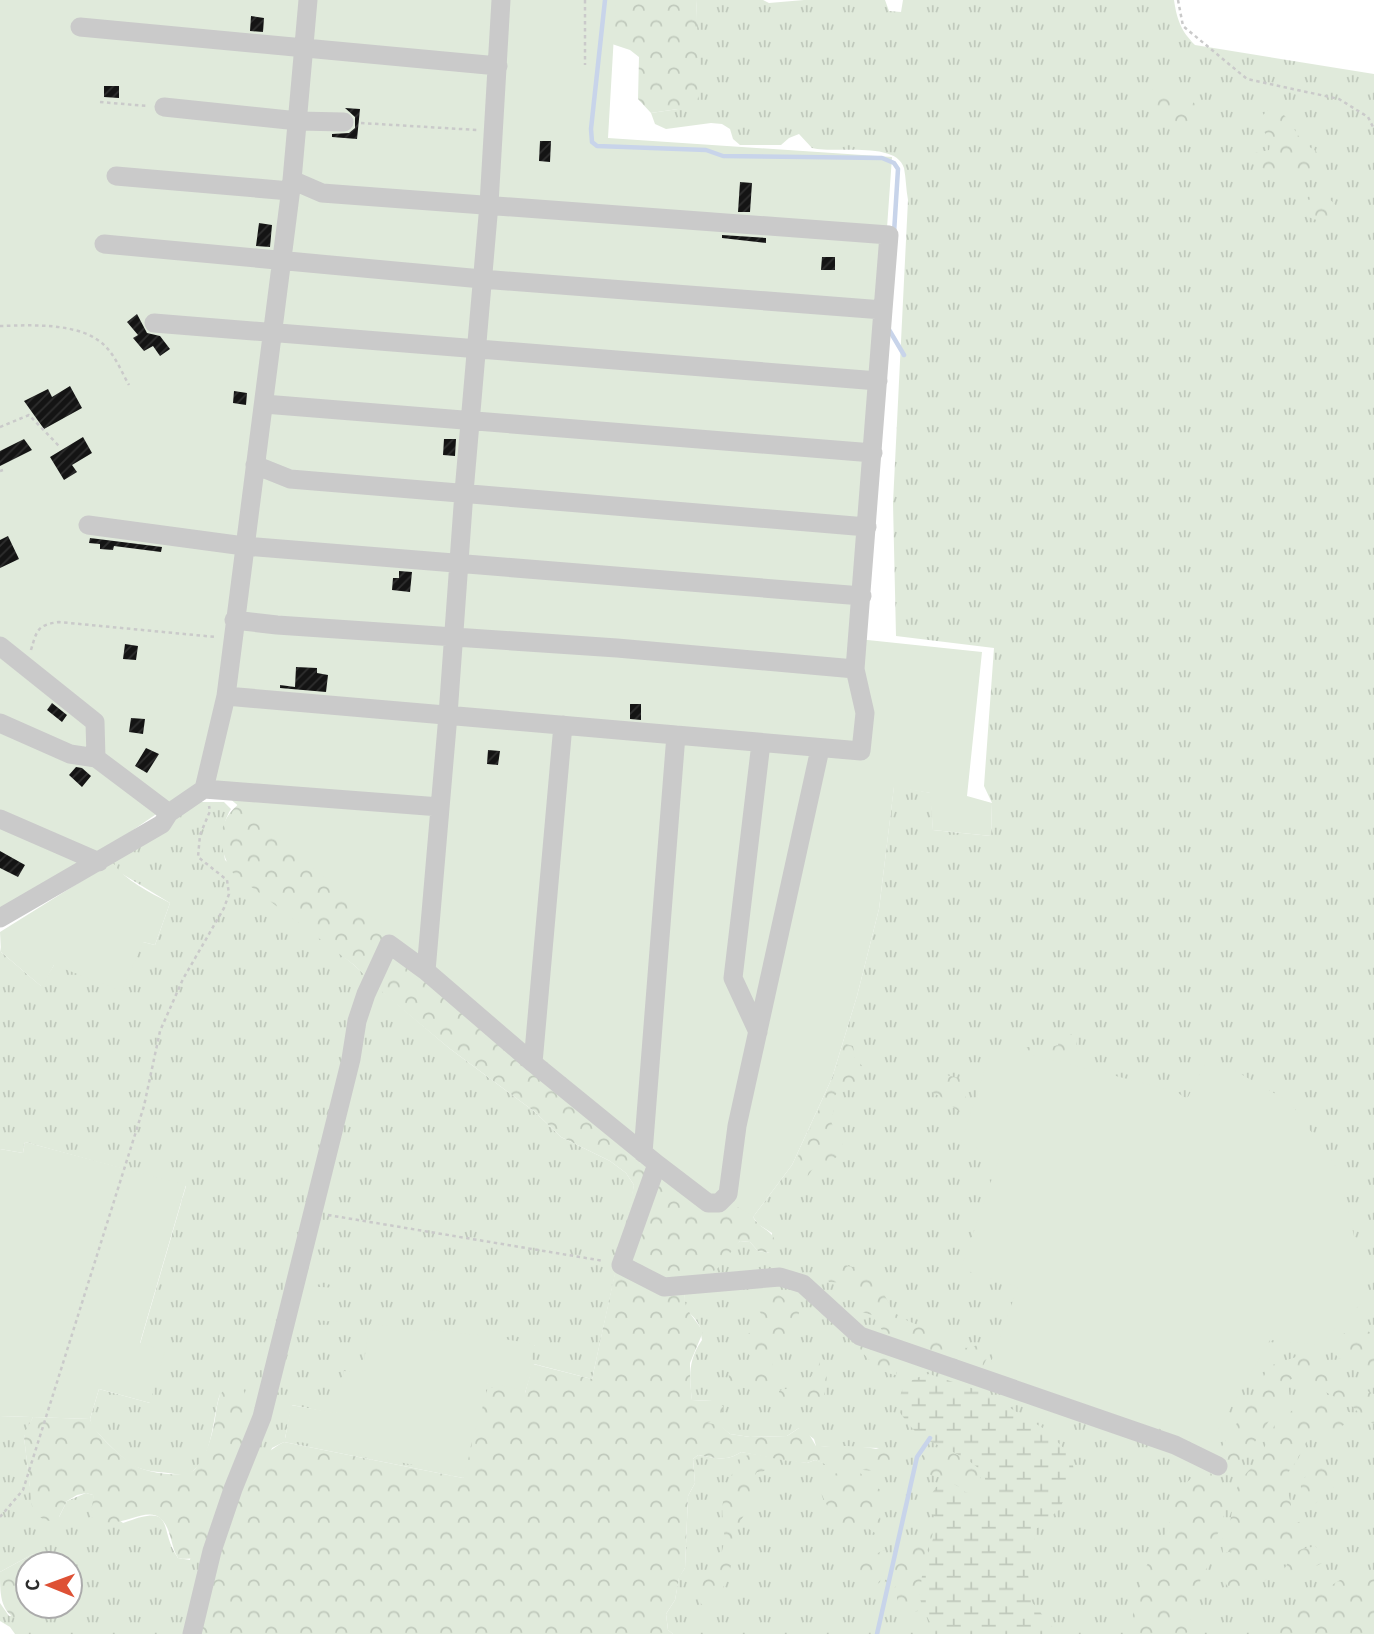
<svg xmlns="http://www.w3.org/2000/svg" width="1374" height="1634" font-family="Overpass,sans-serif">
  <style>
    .grass { fill: url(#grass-tufts); fill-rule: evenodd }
    .forest { fill: url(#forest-crowns) }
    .wetland { fill: url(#wetland-marsh) }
    .garden { fill: #e0eadb }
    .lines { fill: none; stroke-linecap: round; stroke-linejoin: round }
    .stream { stroke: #c8d4ea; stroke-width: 4.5 }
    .building { fill: url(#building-hatch) }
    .path { stroke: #cacaca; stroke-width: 2.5; stroke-dasharray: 3.5 3.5; stroke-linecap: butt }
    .minor { stroke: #cacaca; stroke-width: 19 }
  </style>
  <defs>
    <pattern id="grass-tufts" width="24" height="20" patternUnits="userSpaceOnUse" patternTransform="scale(1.75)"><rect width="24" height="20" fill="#e0eadb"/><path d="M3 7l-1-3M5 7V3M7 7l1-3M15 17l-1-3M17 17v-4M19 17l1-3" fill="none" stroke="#c0c9bc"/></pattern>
    <pattern id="forest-crowns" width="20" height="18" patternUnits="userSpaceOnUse" patternTransform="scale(1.75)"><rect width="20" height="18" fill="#e0eadb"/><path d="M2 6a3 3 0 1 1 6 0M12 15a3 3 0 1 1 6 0" fill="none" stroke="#c0c9bc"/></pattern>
    <pattern id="wetland-marsh" width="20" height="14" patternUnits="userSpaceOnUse" patternTransform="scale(1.75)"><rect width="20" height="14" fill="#e0eadb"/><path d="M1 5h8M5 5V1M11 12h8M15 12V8" fill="none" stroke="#c0c9bc"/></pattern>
    <pattern id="building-hatch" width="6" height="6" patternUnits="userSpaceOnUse" patternTransform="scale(1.75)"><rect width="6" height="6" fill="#141414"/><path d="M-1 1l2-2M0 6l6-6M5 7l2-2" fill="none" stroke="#2e2e2e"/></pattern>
  </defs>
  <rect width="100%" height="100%" fill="#fff"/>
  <!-- grass -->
  <path class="grass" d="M697,0H763L769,3L804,0H885L889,11L901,12L903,0H1174C1177,20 1181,31 1195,45L1374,74V1634H673L668,1630L666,1614L675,1600L679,1577L685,1568L688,1496L695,1483L693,1459L698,1455C715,1458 726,1462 741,1452L807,1463L815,1460L827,1464L879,1448L816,1446L814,1439L799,1428L787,1436L750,1437L730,1434L720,1426L708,1424L710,1420L712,1401L692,1400C689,1377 688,1360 702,1340C701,1336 701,1331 700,1327C694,1312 679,1312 686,1289L740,1241L750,1242L758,1251L770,1253L772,1233L759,1225L753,1217L792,1165L832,1078L857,996L879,909L894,786L931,793L933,830L991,836L992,803L984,786L994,648L896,636L893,503L908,200C906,190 906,178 904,168C896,141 835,154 812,148L799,134L789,138L781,145H740L733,139L730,129L722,124L711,123L666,129L655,124L651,113L678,109L696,28Z
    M196,802H224L231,809C221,825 222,841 225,860L354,965L390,998L449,1048L535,1112L561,1137L610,1161L626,1173L634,1185L632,1197L592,1379L534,1364L525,1393L463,1478L284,1442L272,1448L198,1634H15L10,1627L0,1621V1603L9,1616L40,1614L43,1606H70V1564H50L38,1555L33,1554L0,1572V1416L33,1417L24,1437L30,1487L59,1517L67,1501L86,1493L93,1495L94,1501L123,1523C178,1502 157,1528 178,1558L190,1560L220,1394C212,1418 214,1452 194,1470C187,1477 177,1474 168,1473C158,1472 146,1471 136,1467C123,1460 101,1437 92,1426L90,1419L99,1389L150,1403L140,1344L186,1186L25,1142L23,1153L0,1149V947L1,952L41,986L54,965L143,942L155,945L170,903L119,872L112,862ZM535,1345L488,1383L285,1438L292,1405L336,1414L362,1374Z"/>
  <!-- forest -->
  <path class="forest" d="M604,0H697C695,36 704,69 697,103L678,109L651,113L638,99L639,57L630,50L603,41Z
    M1154,89C1170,89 1193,96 1201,112L1198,121C1178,130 1143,117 1150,91Z
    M1268,110C1288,109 1291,127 1301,139C1306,146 1313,148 1319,154L1320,162L1309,176L1302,177L1293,171C1273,172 1266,176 1253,158L1255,153L1269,150L1270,146L1263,128L1262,116Z
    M1316,194C1328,195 1332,201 1339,210L1337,219C1323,223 1306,221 1301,207L1308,197Z
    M244,800L762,1202L753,1217C761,1231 776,1230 776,1248L770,1253L758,1251L750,1242L740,1241L717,1269L686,1289C680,1309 695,1316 703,1332L690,1363V1381L692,1400L712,1401L723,1406L721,1417L708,1423L720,1425L730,1434L750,1437L787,1436L799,1428L806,1429L816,1446C838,1447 887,1442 898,1462L893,1469L874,1471L832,1467L815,1460L807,1463L788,1461L741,1452C726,1462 715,1458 698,1455L693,1459L695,1483L688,1496L685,1568L679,1578L675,1600L666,1614L668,1630L673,1634H198C213,1577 227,1470 284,1442L463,1478L488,1387L525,1393L533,1364L592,1379L634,1185L626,1173L610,1161L561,1137L535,1112L449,1048L389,998L354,965L233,873C216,846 216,819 244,800Z
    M1074,1034L1077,1036L1076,1053L1064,1067L1021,1056L1023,1048C1035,1045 1046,1049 1058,1045L1060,1036Z
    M846,1044L853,1046L855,1058L865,1069L864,1077L837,1093L833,1098L834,1110L831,1121C833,1130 841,1132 842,1141C845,1160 826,1161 814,1168C812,1169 809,1175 807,1177H803L797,1172L795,1163L833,1078L843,1045Z
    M946,1075L959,1078L969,1087L967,1090L962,1089L969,1105L965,1114C954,1110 950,1103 941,1097C936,1094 932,1093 926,1088L927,1084Z
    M832,1262L861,1269L882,1290L893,1312L908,1321L928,1329L966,1348L983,1344L988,1356L982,1368L915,1351L910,1339L901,1338L890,1342L872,1315L862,1312L856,1297L846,1292L850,1283L829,1282L823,1269Z
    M759,1290C771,1290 785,1294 788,1307L799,1311C797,1340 788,1331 775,1346L771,1376L773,1389L771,1393L767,1394L733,1385C728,1380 728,1375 730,1368C738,1366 743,1371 751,1367V1357L740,1342L741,1338L760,1327L764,1322C762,1310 750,1304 759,1290Z
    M1357,1329L1374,1333V1378L1364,1363L1338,1358L1332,1348C1335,1336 1345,1332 1357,1329Z
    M856,1342L897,1356L899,1360L896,1375C881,1374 861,1354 856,1342Z
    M1296,1357L1307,1358L1343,1381L1374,1394V1424L1365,1419L1353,1407L1300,1378H1293L1288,1381L1290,1400L1275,1412L1250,1449L1229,1472H1220L1217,1460L1219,1451L1253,1398L1269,1366Z
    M821,1358L826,1361C829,1370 825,1400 820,1407L782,1397L779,1394V1391C796,1385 799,1393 810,1378C818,1368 817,1371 821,1358Z
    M232,1382L242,1386L249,1405L244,1440L210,1543C200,1556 195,1561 178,1558C170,1546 172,1528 160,1518C144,1505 117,1534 91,1517C90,1509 94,1503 93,1495L86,1493L77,1495L67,1501L59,1517L54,1521C43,1522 37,1516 32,1506L24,1437L26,1430L33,1417L90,1419C94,1433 121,1457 134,1465C145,1473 186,1479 195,1469C204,1458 210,1443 213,1429C218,1411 214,1394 232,1382Z
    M1308,1398C1325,1397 1340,1405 1353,1415V1418L1334,1432H1317L1309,1436L1298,1459L1285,1477L1291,1505L1283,1513L1282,1519L1288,1525L1303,1521L1306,1525C1303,1538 1278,1572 1267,1579C1261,1584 1253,1584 1246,1587C1239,1591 1239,1599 1231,1602L1228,1600V1587L1224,1581L1236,1553L1234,1551L1223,1553L1222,1540L1230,1523L1235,1492L1242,1478L1259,1459L1275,1424Z
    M930,1448C952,1448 988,1465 981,1491L976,1493L969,1492L942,1478L923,1473C917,1463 920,1454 930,1448Z
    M749,1455L769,1462L770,1467L762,1472H757C750,1481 752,1493 749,1504C746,1514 736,1527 735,1534C734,1537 735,1541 735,1545C733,1563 723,1603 704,1607L698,1600C698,1569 718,1571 723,1547C727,1532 720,1517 723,1502C724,1494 726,1483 731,1476C735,1469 740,1466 742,1457Z
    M1329,1465H1335L1338,1468C1335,1499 1324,1490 1312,1508H1308C1305,1502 1300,1491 1301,1485C1303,1474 1320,1467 1329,1465Z
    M850,1470L858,1471L874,1486L884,1492L879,1508L881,1525L879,1531L875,1533L860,1523L846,1526C832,1518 826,1505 820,1490L830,1475Z
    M1201,1470L1208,1471L1220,1482L1226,1505L1222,1525L1215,1539L1212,1559L1201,1578L1188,1631L1186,1634H1133L1131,1625L1133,1614L1144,1570L1168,1529L1179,1489Z
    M931,1518L934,1519C935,1537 926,1550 922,1567C921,1572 923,1578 922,1584C921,1593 919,1602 918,1611L913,1612L897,1603V1585L886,1597L883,1587L895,1548L920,1540Z
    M1316,1547L1329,1553L1328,1560L1306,1571L1285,1574L1284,1570C1292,1554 1298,1547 1316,1547Z
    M884,1550L886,1553L880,1582L874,1587L862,1586L857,1582V1568L870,1557Z
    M33,1554L38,1555L50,1564H28V1606H43L36,1619L26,1624C0,1615 0,1597 0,1572Z
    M1374,1574V1634H1268L1285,1615L1340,1580Z"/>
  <!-- wetland -->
  <path class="wetland" d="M929,1374L986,1393L1046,1430L1072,1457L1074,1473L1060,1509L1036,1529L1028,1574L1031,1601L1058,1634H935C931,1620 919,1608 920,1593C921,1586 922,1571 924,1566C929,1549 937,1535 935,1517L928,1511V1500L936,1487C955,1482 960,1493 978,1495C1009,1469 936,1446 923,1438C913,1431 905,1419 897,1409C901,1386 906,1380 929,1374Z"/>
  <!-- garden -->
  <path class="garden" d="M0,0H616L608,138L892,157L858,639L982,652L967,796L992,803L991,836L933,830L930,793L894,787L879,909L857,996L832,1078L792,1165L753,1217L662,1158L229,798L181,797L110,846L0,909Z
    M112,862C126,881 149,892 170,903L155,945L143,942L122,991L54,965L42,987L1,952L0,932Z
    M993,1045L1175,1091L1187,1099L1209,1056L1290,1102L1339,1171L1368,1297L1318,1345L1270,1340L1208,1447L1160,1429L987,1373L1018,1287L961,1269L1000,1155L961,1143Z
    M25,1142L186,1185L140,1343L165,1351L150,1403L99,1389L90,1419L0,1416V1149L23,1153Z
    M300,1286L340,1288L337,1322L294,1318Z
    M370,1324L478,1335L535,1344L523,1390L488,1383L463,1475L285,1439L291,1405L336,1413L344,1371L362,1373Z"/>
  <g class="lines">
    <!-- stream -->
    <path class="stream" d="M605,0L591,129L592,142L597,146L706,150L723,156L882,158L894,163L898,169L894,233
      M888,328L904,355
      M877,1634L917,1457L930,1438"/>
  </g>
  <!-- building -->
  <path class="building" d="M251,16L264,18L263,32L250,31Z
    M104,86H119V98L104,97Z
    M345,108L360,109L357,139L332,137V134L349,133L355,128V117Z
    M540,141H551L550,162L539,161Z
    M740,182L752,183L750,212H738Z
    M259,223L272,225L270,247L256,246Z
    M722,235L766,238V243L722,238Z
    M822,257H835V270H821Z
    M137,314L147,333L160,336L170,349L160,356L153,346L144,351L133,338L138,335L127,322Z
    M70,386L82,408L44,429L24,401L48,389L52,397Z
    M234,391L247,393L246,405L233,403Z
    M83,437L92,453L72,465L77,472L64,480L50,457Z
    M24,439L32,450L0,466V451Z
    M444,439H456L455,456L443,455Z
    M8,536L19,559L0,568V540Z
    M90,538L162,547L161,552L114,546L113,550L100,549V544L89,543Z
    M399,571L412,572L410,592L392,590L393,578H399Z
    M125,644L138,646L136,660L123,659Z
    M296,667L317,668V673L328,675L326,692L280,688V685L295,687Z
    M52,703L67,715L62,722L47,710Z
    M630,704H641V720L630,719Z
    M131,718L145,719L143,734L129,732Z
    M146,748L159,754L147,773L135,766Z
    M488,750L500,751L498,765L487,764Z
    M76,767L82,768L91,776L82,787L69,775Z
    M0,851L25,865L18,877L0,868Z"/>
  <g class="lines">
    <!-- path -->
    <path class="path" d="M585,0V65
      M1178,0L1183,26L1247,79L1339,99L1368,117L1374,129
      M100,102L147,106
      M361,123L477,130
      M0,326C32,325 83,322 106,347C116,357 122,373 129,385
      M0,427L29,415L59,446
      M0,471L3,470
      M31,650C37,630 37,625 59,622L216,637
      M328,1215L604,1261
      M0,1517L23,1490L144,1106L160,1031L183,979L224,908L229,894L227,880L198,857L200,835L210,811L209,806"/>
    <!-- minor -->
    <path class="minor" d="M80,27L498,66
      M164,107L298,121L344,122
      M116,176L290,191
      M292,180L322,193L889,235L883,310
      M104,244L482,279L883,310L855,669L865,713L861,751L226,696
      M154,323L878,381
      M264,404L873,453
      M255,465L290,479L867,527
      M88,525L244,546L862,596
      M234,620L277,625L617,648L855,669
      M0,646L95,722L96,758L169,813L162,824L0,918
      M0,723L70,754L96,758
      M204,789L440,807
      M169,813L204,789L226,696L292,180L308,0
      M0,819L99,862
      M426,971L533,1063L657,1164L621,1265L664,1287L780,1277L803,1284L860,1336L1175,1445L1218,1466
      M758,1032L733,978L761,743
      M533,1063L563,725
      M643,1153L676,735
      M657,1164L708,1203H719L728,1194L737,1126L820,749
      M192,1634L212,1551L233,1489L262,1417L351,1059L357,1021L366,994L389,944L426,971L448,715L464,492L489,204L501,0"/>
  </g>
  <!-- north arrow -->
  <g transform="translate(49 1585) rotate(271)"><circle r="33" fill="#ffffff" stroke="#ababab" stroke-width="2"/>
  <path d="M0-5L12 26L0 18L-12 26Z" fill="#de5135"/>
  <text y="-10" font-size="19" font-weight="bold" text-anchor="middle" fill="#2d2d2d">С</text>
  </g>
</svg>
